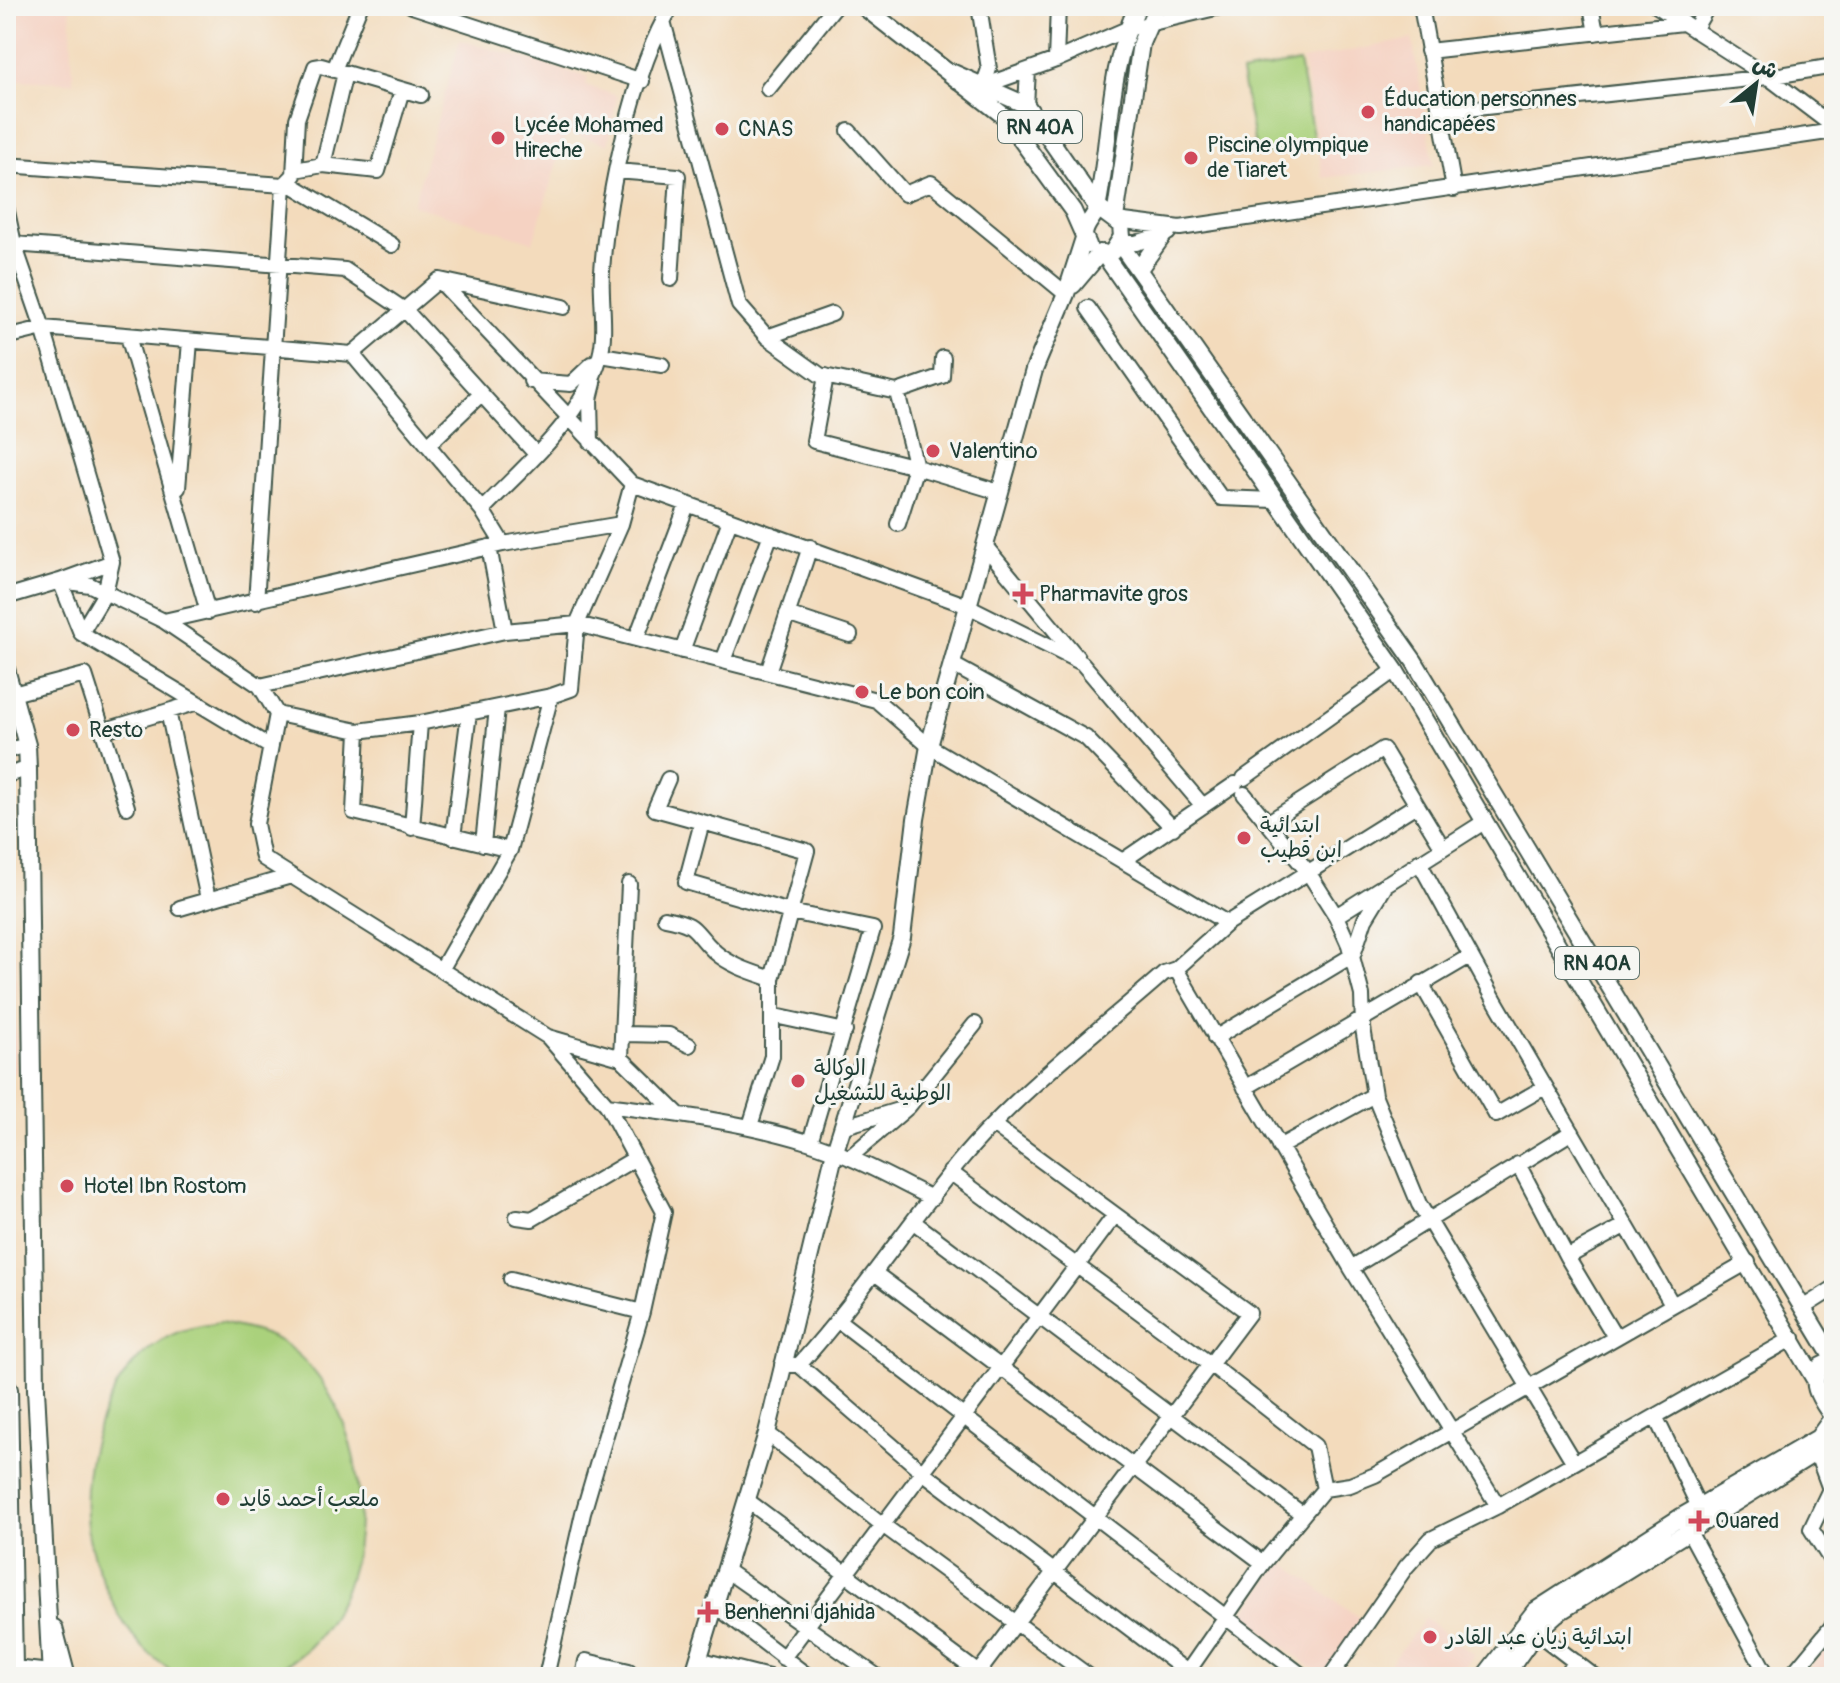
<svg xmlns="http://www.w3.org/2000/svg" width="1840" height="1683" font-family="Pangolin,'Playpen Sans Arabic',sans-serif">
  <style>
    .built { fill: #f5d2c2 }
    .pitch { fill: #aad17b; stroke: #648758; stroke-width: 2 }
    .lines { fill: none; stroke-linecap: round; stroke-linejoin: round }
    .minor-casing { stroke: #3f5548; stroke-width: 18 }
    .major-casing { stroke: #3f5548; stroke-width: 20 }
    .minor { stroke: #fff; stroke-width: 14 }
    .major { stroke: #fff; stroke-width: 16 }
    .poi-dot { fill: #d1495b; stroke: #f6f6f2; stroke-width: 3 }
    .labels { text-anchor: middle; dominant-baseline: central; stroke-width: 6; stroke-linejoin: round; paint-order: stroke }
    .shield { fill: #f6f6f2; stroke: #60746d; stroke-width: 2 }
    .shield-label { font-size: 20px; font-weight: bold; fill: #1f3d34 }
    .poi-label { font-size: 22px; fill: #1f3d34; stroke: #f6f6f2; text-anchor: start }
  </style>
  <rect width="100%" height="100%" fill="#f6f6f2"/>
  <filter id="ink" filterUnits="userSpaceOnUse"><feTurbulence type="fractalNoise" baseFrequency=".0125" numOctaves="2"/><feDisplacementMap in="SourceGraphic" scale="16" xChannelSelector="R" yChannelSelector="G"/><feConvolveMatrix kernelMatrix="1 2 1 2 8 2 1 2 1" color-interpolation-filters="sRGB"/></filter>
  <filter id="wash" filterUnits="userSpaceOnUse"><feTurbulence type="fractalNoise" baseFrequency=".006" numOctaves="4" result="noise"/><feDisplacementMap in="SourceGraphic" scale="32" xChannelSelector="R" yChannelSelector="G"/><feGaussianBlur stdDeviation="1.8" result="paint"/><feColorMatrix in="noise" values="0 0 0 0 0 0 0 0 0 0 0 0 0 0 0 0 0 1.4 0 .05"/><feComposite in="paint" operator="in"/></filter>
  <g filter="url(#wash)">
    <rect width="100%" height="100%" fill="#f3dbbc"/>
    <!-- built -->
    <path class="built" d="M6,6H70L73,82L6,80Z
      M1412,39L1434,165L1323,178L1303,60Z
      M460,40L588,77L586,85L617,96L608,145L566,132L533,242L413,205Z
      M6,956H16V1073H6Z
      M1283,1562L1366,1624L1324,1677L1242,1616Z
      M1425,1618L1474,1655L1457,1677H1380Z
      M1834,1637V1677H1803Z"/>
    <!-- pitch -->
    <path class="pitch" d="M1299,62L1315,145L1257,156L1241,73Z
      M220,1323C241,1328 264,1331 283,1343C358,1394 377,1516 343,1595C322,1642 288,1677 235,1677C220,1677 201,1680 187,1676C152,1665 127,1633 112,1601C100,1577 91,1554 87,1527C79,1463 104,1375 162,1340C180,1329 199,1326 220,1323Z"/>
  </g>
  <g filter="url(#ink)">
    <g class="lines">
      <defs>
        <path id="minor" d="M412,6L642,81
          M979,6L989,69L983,86
          M1421,6L1454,189
          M1591,6L1596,33
          M1657,6L1768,77L1834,127
          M663,21L739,305L767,337L820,375L897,392L942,376L943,358
          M1694,30L1708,6
          M1428,51L1683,23
          M1056,60L1058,6
          M334,70L360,6
          M983,86L1056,60L1127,29L1224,6
          M768,89L835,6
          M1026,105L1028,70
          M1439,112L1768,77L1834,66
          M849,131L905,194L931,183L1066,294
          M6,165L284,185L256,602
          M323,165L345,73
          M295,170L323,165L378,171L402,90
          M616,171L678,176L671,279
          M287,182L392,245
          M284,185L294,175L297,119L315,67L321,66L421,95
          M6,207L14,244L43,328L112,562L105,593L81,633
          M1116,220L1180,228L1834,131
          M1120,243H1136L1168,233
          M14,244L345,270L406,311L536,454
          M439,280L632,484L968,606L1082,663L1203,806
          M440,280L564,307
          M1088,308L1221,498L1274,500
          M128,336L208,612
          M6,337L43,328L352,354L439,280
          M767,337L832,314
          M352,354L482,510L503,544
          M601,355L662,365
          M826,376L814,441L916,467L898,524
          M531,381L571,384L592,364
          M897,392L916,467L999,492
          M591,442L590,399L594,383
          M428,445L480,395
          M178,488L190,341
          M482,510C526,464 582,420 600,356C607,331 600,297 602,271C607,197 633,68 672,6
          M985,546L1077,657
          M489,547L505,631
          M112,562L60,581L81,633L269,746
          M6,597L60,581L90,585L164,621L260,686L277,714L256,824L263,858L548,1037L607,1105L664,1212L642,1312L583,1513L546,1677
          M787,614L850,635
          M164,621L503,544L621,524
          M636,639L687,505
          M682,651L730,520
          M723,661L771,534
          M953,665L1086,738L1173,828
          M768,672L810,547
          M260,686L505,631L577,624L876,700L929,746L1227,923
          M13,694L85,675L127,807
          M168,711L208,899
          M277,714L358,731L420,723L551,696
          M102,731L195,703
          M358,731L354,812L510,850
          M6,751L27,745
          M6,775L28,769
          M1244,778L1395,670
          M668,779L655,809L807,851L772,979V1056L750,1126
          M1244,794L1308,872L1336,916L1349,945L1362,995L1363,1028L1374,1095L1419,1204L1573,1461
          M702,822L686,882L790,912L873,929L810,1142
          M1267,823L1383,749L1443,848
          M412,828L420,723
          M453,837L469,713
          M483,844L497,708
          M1124,860L1235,784
          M1419,862L1496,1002L1672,1304
          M180,908L291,876
          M1336,916L1484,822
          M665,918C701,925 691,930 715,952C731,966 752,972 772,979
          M1176,969L1351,1268L1498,1506
          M441,970L510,850L551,696L571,689L577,624L621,524L632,484
          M1421,983L1496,1115L1545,1087
          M775,1016L845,1031
          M625,1034L669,1035L689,1045
          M548,1037L621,1058L678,1114
          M1215,1038L1353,955L1365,919L1387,883
          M621,1058L629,884
          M1245,1088L1470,956
          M607,1105C675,1114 743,1122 808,1142C851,1155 891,1178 932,1198
          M842,1127L908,1107
          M1279,1147L1374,1095
          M850,1157L908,1107L975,1024
          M1518,1164L1567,1257L1615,1337
          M950,1172L1210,1364L1315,1446L1324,1489L1263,1563L1184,1677
          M517,1217L532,1219L634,1159
          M915,1223L1302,1514
          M1567,1257L1626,1225
          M1351,1268L1572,1132
          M876,1274L1263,1563
          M511,1279L642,1312
          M1804,1307L1834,1288
          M839,1321L1304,1677
          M782,1365H799C854,1304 899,1237 950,1173C1007,1100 1095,1034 1164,973L1176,969L1227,923L1416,805
          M799,1365L924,1473L1194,1677
          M10,1389L15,1668L50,1672
          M1656,1418L1699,1507
          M767,1433L884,1526L1090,1677
          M1817,1454L1830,1489L1811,1529L1834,1565
          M1324,1489L1350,1485L1375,1475L1748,1262
          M748,1501L984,1677
          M1685,1524L1768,1677
          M727,1571L878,1677
          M716,1606L809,1677
          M1536,1632L1595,1677
          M783,1658L1115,1215
          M698,1659L769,1677
          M583,1677L586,1661L629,1671
          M975,1677L1249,1313L993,1125
          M1330,1677L1406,1567L1431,1539L1498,1506L1793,1338
          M1565,1677L1576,1662
          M1790,1677L1834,1624"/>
        <path id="major" d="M863,6L1004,116L1073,211L1088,245
          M951,72L1026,105L1097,207L1121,225L1122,237L1113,251
          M1115,218L1141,43L1157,6
          M1084,235C1085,223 1094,219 1097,208C1111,141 1107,67 1138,6
          M1120,244L1414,661L1834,1360
          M1103,253L1395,670L1814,1378
          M1139,269L1164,234
          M1073,285L1100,253
          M6,669L27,745L28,769L36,1389L51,1677
          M1834,1360L1821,1366C1807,1385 1823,1402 1834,1419
          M54,1628L67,1677
          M693,1677L767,1433L835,1151L902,937L916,819L929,746L1034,370L1066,294L1084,238
          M1484,1677L1535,1611L1681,1517L1818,1438L1833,1417
          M1504,1677L1536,1632L1556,1614L1834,1441"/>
      </defs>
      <!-- minor casing -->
      <use href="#minor" class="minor-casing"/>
      <!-- major casing -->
      <use href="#major" class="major-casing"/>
      <!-- minor -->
      <use href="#minor" class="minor"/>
      <!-- major -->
      <use href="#major" class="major"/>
    </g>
  </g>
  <!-- markers -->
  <g class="poi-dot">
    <circle cx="1368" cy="112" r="8"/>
    <circle cx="722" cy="129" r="8"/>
    <circle cx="498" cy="138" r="8"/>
    <circle cx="1191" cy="158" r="8"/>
    <circle cx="933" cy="451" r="8"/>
    <path d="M1019 582h8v8h8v8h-8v8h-8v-8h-8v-8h8z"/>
    <circle cx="862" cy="692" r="8"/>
    <circle cx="73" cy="730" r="8"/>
    <circle cx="1244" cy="838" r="8"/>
    <circle cx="798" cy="1081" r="8"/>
    <circle cx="67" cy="1186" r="8"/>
    <circle cx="223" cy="1499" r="8"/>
    <path d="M1695 1509h8v8h8v8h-8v8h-8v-8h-8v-8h8z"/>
    <path d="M704 1600h8v8h8v8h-8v8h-8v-8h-8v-8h8z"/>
    <circle cx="1430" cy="1637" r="8"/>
  </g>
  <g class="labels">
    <!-- shield labels -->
    <g class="shield">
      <rect x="998" y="111" width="84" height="32" rx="6"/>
      <rect x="1555" y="947" width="84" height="32" rx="6"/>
    </g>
    <g class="shield-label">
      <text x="1040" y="127">RN 40A</text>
      <text x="1597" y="963">RN 40A</text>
    </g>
    <!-- poi labels -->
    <g class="poi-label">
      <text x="1384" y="99">Éducation personnes<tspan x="1384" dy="25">handicapées</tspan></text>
      <text x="514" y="125">Lycée Mohamed<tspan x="514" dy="25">Hireche</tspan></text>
      <text x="738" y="129">CNAS</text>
      <text x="1207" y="145">Piscine olympique<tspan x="1207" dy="25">de Tiaret</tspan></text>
      <text x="949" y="451">Valentino</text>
      <text x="1039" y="594">Pharmavite gros</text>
      <text x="878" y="692">Le bon coin</text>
      <text x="89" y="730">Resto</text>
      <text x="1260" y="825">ابتدائية<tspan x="1260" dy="25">ابن قطيب</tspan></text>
      <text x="814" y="1068">الوكالة<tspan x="814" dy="25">الوطنية للتشغيل</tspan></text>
      <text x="83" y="1186">Hotel Ibn Rostom</text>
      <text x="239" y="1499">ملعب أحمد قايد</text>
      <text x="1715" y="1521">Ouared</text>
      <text x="724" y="1612">Benhenni djahida</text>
      <text x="1446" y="1637">ابتدائية زيان عبد القادر</text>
    </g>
  </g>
  <!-- margin -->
  <rect width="1840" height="1683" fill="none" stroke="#f6f6f2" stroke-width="32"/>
  <!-- north arrow -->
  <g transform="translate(1756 84) rotate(30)" stroke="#f6f6f2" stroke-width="6" paint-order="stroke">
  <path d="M0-6L14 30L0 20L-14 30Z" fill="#1f3d34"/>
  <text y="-12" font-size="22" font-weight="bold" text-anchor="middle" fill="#1f3d34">ش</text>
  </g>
</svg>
